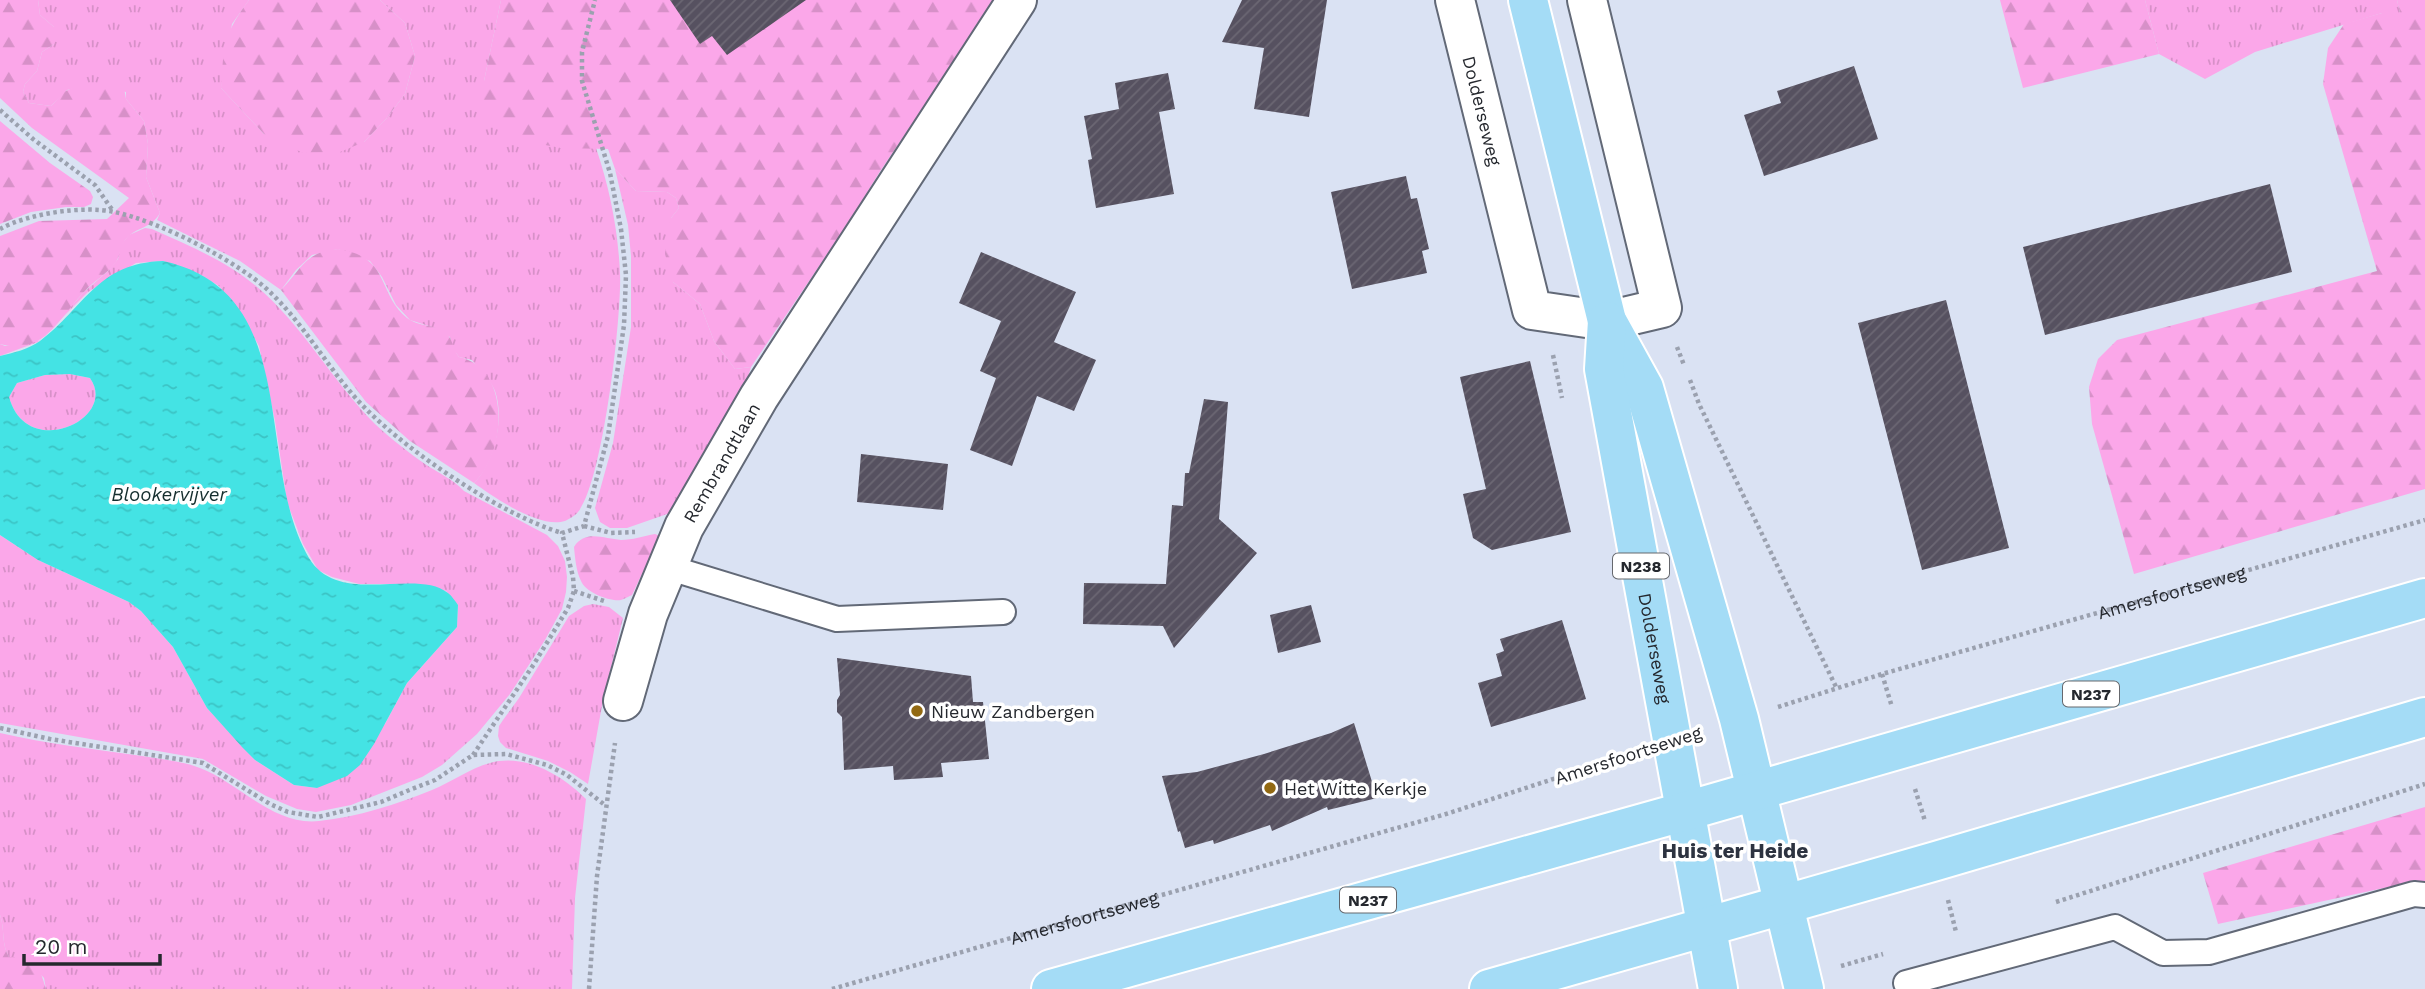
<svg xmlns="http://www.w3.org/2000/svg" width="2425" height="989" font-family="'Work Sans',sans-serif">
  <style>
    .grass { fill: url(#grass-tufts) }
    .forest { fill: url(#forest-firs) }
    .water { fill: url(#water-ripples); fill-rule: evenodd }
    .building { fill: url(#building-hatch) }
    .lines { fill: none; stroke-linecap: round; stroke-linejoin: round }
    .service-casing { stroke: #626977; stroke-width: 28 }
    .minor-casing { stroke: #626977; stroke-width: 42 }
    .primary-casing { stroke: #fff; stroke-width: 42 }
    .path { stroke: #9ba1af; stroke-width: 4.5; stroke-dasharray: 3.5 3.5; stroke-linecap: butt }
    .service { stroke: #fff; stroke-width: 24 }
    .minor { stroke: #fff; stroke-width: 38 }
    .primary { stroke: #a4dcf6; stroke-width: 38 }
    .poi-dot { fill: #926912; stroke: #fff; stroke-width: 2.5 }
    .labels { text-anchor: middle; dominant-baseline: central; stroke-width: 7; stroke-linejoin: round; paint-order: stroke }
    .shield { fill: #fff; stroke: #66686d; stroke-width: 2 }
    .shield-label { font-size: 16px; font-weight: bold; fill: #25282e }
    .street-label { font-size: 18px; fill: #25282e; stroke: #fff }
    .poi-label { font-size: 18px; fill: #25282e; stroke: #fff; text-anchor: start }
    .water-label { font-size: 19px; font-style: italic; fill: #152e2e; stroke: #fff }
    .quarter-label { font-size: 21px; font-weight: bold; fill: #2d3340; stroke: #fff }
  </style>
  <defs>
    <pattern id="grass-tufts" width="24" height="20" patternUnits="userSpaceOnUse" patternTransform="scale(1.75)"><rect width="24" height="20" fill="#fba7e9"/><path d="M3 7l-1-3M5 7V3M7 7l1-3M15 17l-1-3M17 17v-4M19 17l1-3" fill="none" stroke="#d790c8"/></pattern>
    <pattern id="forest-firs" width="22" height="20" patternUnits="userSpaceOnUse" patternTransform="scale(1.75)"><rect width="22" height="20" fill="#fba7e9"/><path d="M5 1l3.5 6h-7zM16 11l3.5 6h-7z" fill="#d790c8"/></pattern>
    <pattern id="water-ripples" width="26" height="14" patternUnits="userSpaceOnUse" patternTransform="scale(1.75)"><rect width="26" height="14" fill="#44e3e4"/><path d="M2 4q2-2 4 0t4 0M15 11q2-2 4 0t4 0" fill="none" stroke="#3bc3c4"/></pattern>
    <pattern id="building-hatch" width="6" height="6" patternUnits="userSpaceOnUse" patternTransform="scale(1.75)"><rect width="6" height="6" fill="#565160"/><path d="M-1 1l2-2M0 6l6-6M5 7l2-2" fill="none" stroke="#6b6773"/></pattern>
  </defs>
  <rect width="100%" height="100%" fill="#dae2f3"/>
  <!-- grass -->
  <path class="grass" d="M38,0H249L232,24L221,88L264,134L364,142L386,119L405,94L415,56L405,23L380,0H501L484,81L561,148H596C610,189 618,230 620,273C622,315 603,482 578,512C575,516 569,519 565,521C539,529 494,497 474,483C494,464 505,418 495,391C491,380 479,369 472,360L459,357L453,349L450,337L435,328L410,320L396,305L382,277L370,261L338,249L312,255L296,270L281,290L240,261L157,220L160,213L146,177L148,144L144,121L126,99V92L87,85L67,90L51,106L29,103L23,92L25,84L37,71L42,52L54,44V27L40,15Z
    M2145,0H2397L2400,13H2382L2255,52L2205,79L2159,54Z
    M615,169L636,191L667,192L676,198L679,208L671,218L673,282L700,304L714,341L735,369L751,367L746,384L670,513L627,528H610L600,522L595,508L613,443L631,327V256L628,225Z
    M145,228L152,229C188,245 226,261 256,286C302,324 332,381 375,424C390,438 408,452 425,464C438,473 453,479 464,491L547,535L558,546L565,561L567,577L566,592L562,609L545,640L510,694L477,734L442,765L422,777L351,805L316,812L297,809L266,796L203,759L0,723V535L38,560L129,602L141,611L173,647L207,708L255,760L294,785L317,788L385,724L407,683L457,627L458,605L446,591L431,587L416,584H359L332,577L318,570L303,544L287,502L275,421L259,346L240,312L219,286L197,273L163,261L136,263L88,292L38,342L0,356V344L5,346L38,341L45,336L84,292L108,271L118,259L121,245L129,235Z
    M70,374L90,378C119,419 27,462 9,397L17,383L45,375Z
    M593,604L609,607L623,618L603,700L588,784L570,772L548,761L506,748L500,742L498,736L499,726L503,720L519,698L569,616L584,606Z
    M0,733C47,744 94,749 142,756C161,759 182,761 200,768C239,783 274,826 319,821C358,817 397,804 432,790C452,782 470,768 490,763C525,753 562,775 586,799L575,898L572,989H46L44,978L24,957H9C1,944 5,928 0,915Z"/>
  <!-- forest -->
  <path class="forest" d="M0,0H38L40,15L54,27L58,34L54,44L42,52L37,71L25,84L23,92L29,103L51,106C57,101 61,93 68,90C83,82 108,82 124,88L126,99L144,121L148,144L146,177L160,213C151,229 136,227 127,238C120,245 121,254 116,262C107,274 94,281 84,292C58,319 44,356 0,344V236L39,221L107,219L129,198L32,128L0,98Z
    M249,0H380L405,23L415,56L405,94L386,119L364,142L340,152L303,153L264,134L221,88C224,45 223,35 249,0Z
    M501,0H995L879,173L849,222L751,367L735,369L714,341L700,304L673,282L665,254L666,237L671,218L679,208L676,198L667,192L636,191L615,169L608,149L561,148L519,140L496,127L483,109L484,81Z
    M2000,0H2145L2159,54L2023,88Z
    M2397,0H2425V489L2134,574L2092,424L2089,387L2098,359L2117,340L2377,271L2323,84L2328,48L2344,24L2382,13H2400Z
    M0,121L50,163L90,191L93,197L91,204L84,207H66L31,212L0,224Z
    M338,249C391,257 376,292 407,318C419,327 436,324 447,334C453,340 453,350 459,357C511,368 507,452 474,483L410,441L366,402L281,290C302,269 304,252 338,249Z
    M655,534L660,536L632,595C630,596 624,599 621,600C610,602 585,592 581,581C576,571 575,557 574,547C585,529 605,539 621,540C632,540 644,536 655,534Z
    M2425,807V882L2416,881L2218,924L2203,873Z
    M0,915C5,928 1,944 9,957H24L37,961L46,989H0Z"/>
  <!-- water -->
  <path class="water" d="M163,261C305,292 253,463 309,558C339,608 416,567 448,593C452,596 455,601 458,605L457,627L407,683L374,744L360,765L347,776L317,788L294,785L255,760L242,747L207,708L173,647L141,611L129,602L38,560L0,535V356C13,353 29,349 40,341C85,307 97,263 163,261ZM70,374L90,378C119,419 27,462 9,397L17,383L45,375Z"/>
  <!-- building -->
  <path class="building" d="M670,0H806L727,55L712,36L700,44Z
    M1242,0H1327L1309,117L1254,109L1264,48L1222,42Z
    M1854,66L1878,139L1764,176L1744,115L1781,103L1777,91Z
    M1168,73L1175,109L1159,112L1174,194L1096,208L1088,160L1092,159L1084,116L1119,109L1115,83Z
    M1406,176L1411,199L1417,198L1429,249L1422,251L1427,273L1352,289L1331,192Z
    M2270,184L2292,272L2045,335L2023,247Z
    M981,252L1076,292L1054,342L1096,360L1074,411L1037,396L1012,466L970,450L996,378L980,371L1001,321L959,303Z
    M1946,300L2009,548L1922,570L1858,323Z
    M1530,361L1571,532L1492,550L1473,538L1463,494L1486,489L1460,377Z
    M1204,399L1228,402L1219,519L1257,553L1174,648L1163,626L1083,624L1084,583L1166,584L1172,505L1183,506L1185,473H1189Z
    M861,454L948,464L943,510L857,502Z
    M1311,605L1321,642L1278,653L1270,615Z
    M1562,620L1586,699L1491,727L1478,683L1502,676L1496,654L1504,651L1500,639Z
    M837,658L971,676L973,702H983L989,759L941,763L943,777L894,780L893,766L844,770L842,717L837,712V700L840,695Z
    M1354,723L1377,798L1328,810L1327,807L1272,831L1270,825L1214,844L1213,840L1185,848L1180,831L1178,832L1162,776L1197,772L1264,754L1331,733Z"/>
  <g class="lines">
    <defs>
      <path id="service" d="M667,567L837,619L1003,612
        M1906,983L2115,927L2163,953L2209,952L2414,894L2425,895"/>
      <g id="minor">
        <path id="s3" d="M1455,0L1532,310L1607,321L1662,308L1587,0"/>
        <path id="s4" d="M623,701L648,614L684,527L759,397L1017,0"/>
      </g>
      <g id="primary">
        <path d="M1528,0L1607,321L1644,388L1739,719L1804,989"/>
        <path id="s5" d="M1607,321L1604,369L1718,989"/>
        <path d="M1051,989L1686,811L2425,598"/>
        <path d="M1489,989L1936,861L2425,717"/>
      </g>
    </defs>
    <!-- service casing -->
    <use href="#service" class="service-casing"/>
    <!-- minor casing -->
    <use href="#minor" class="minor-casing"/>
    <!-- primary casing -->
    <use href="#primary" class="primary-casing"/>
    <!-- path -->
    <g class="path">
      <path d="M0,110L33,139L95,185L113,211"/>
      <path d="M0,229C27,214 83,205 114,212C157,220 242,263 272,294C308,329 331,374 366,409C411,454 502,515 562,533"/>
      <path d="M1677,347L1684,365"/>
      <path d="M1553,355L1562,398"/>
      <path d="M1690,380L1699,404L1837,689"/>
      <path d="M584,526L611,533L635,532"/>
      <path d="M574,591L607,602"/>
      <path d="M1882,674L1892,707"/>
      <path id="s1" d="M1778,707L1882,674L2425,520"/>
      <path d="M0,728L50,739L203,763L270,804L288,812L318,817L381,802L407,791L435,780L473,755L506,754L547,765L567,775L606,806"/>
      <path d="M473,755L534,664L568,608L574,591L573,577L562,533L584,526L608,436L624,325L626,275L621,229L610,173L582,81V52L595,0"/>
      <path d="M1915,789L1925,821"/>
      <path d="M1948,900L1956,932"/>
      <path d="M2056,902L2425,784"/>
      <path d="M1841,966L1883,954"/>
      <path d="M589,989L597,876L615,743"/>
      <path id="s2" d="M832,989L1446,814L1633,753"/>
    </g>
    <!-- service -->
    <use href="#service" class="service"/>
    <!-- minor -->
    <use href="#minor" class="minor"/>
    <!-- primary -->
    <use href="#primary" class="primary"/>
  </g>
  <!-- markers -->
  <g class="poi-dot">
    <circle cx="917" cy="711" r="7"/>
    <circle cx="1270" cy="788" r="7"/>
  </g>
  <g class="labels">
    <!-- shield labels -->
    <g class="shield">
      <rect x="1613" y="553.5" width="56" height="25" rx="5"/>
      <rect x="2063" y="681.5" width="56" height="25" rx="5"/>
      <rect x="1340" y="887.5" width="56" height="25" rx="5"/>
    </g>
    <g class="shield-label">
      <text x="1641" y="566">N238</text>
      <text x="2091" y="694">N237</text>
      <text x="1368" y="900">N237</text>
    </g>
    <!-- street labels -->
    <g class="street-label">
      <text stroke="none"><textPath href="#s3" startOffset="114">Dolderseweg</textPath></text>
      <text stroke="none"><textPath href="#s4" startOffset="259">Rembrandtlaan</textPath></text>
      <text stroke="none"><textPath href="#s1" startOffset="410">Amersfoortseweg</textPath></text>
      <text stroke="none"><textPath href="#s5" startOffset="332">Dolderseweg</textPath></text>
      <text transform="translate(1628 755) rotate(-18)">Amersfoortseweg</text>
      <text stroke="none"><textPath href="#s2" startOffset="262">Amersfoortseweg</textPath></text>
    </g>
    <!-- poi labels -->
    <g class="poi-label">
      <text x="931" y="711">Nieuw Zandbergen</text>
      <text x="1284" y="788">Het Witte Kerkje</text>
    </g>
    <!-- water labels -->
    <g class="water-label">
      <text x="169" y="494">Blookervijver</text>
    </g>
    <!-- quarter labels -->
    <g class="quarter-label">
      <text x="1735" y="850">Huis ter Heide</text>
    </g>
  </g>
  <!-- scale -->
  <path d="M24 954v10h136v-10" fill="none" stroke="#25282e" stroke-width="3.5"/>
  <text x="35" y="954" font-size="21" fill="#25282e" stroke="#ffffff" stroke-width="5" paint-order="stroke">20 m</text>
</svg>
